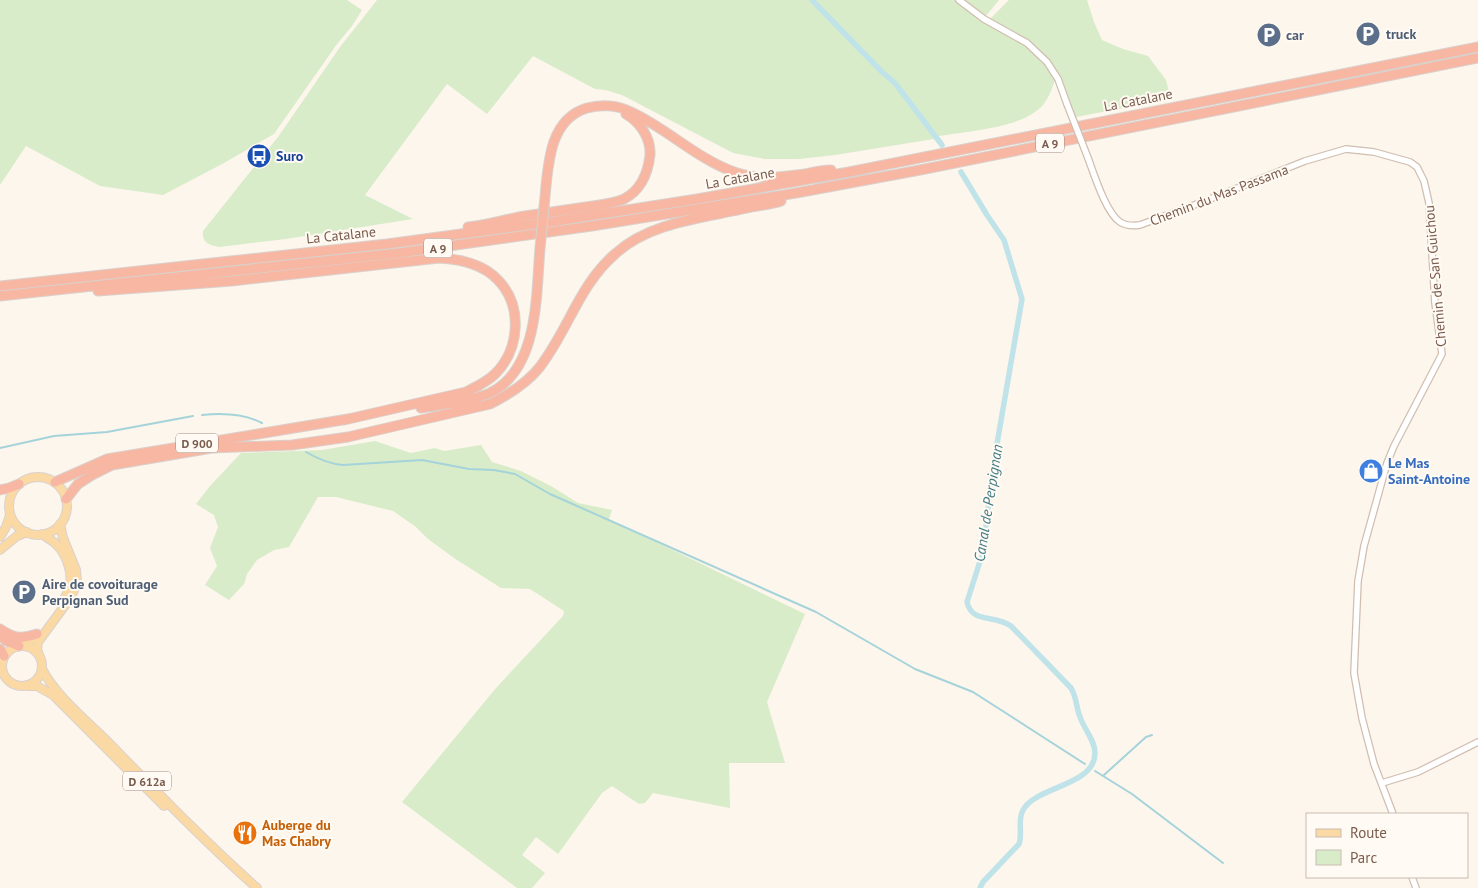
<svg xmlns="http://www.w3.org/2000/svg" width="1478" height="888" font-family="'PT Sans',sans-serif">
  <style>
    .green { fill: #d8ecc9 }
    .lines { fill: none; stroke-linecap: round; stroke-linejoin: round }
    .stream { stroke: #a5d3da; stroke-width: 2 }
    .canal { stroke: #bfe3e8; stroke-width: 5.5 }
    .minor-casing { stroke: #d1beb0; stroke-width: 8 }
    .major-casing { stroke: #dad1cd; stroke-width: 10 }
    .highway-casing { stroke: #dad1cd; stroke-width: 11 }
    .minor { stroke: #fff; stroke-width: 5.5 }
    .major { stroke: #fbd9a5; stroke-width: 8 }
    .highway { stroke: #f7b7a3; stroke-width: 9 }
    .minor-bridge-casing { stroke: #d1beb0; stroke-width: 8; stroke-linecap: butt }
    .highway-bridge-casing { stroke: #dad1cd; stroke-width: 11; stroke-linecap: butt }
    .minor-bridge { stroke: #fff; stroke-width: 5.5 }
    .highway-bridge { stroke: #f7b7a3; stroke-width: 9 }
    .labels { text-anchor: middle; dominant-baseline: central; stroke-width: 4; stroke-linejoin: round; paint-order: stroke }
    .shield { fill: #fffaf3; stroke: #a28b7f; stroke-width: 1 }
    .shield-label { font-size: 12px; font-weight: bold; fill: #7a5c4d }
    .service-label { font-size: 14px; font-weight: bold; fill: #4e5e75; stroke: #fffaf3; text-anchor: start }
    .street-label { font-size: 14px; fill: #7a5c4d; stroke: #fffaf3 }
    .transit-label { font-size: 14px; font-weight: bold; fill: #164399; stroke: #fffaf3; text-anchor: start }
    .shop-label { font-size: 14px; font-weight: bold; fill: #366cbe; stroke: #fffaf3; text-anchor: start }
    .food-label { font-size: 14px; font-weight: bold; fill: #c56008; stroke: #fffaf3; text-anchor: start }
    .water-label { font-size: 15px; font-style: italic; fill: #437c86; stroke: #fffaf3 }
  </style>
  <rect width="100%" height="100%" fill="#fdf6ec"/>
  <!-- green -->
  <path class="green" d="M0,0H347L362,10L352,26L337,44L274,134L224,163L163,195L100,186L26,146L0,185Z
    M377,0H955L983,20L1025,45L1045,64L1055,80C1052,89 1047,102 1040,108C1019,128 968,131 939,136L934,139L835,155L799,159H765L733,153L622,95L605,90L595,89L533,56L487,114L447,84L365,195L413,219L286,239L219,247C209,245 202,243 203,231L278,137L340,47Z
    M964,0H999L986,16Z
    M1009,0H1087L1094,22L1102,40L1123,49L1148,56L1166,80L1171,99L1076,117C1068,98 1062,77 1050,61C1036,42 1011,31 990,19Z
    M375,441L411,453L435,448L444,451L481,445L492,462L521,471L551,486L578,503L612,510L609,519L805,614L767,702L785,763H729L730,808L653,793L645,803L639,804L612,786L602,793L558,854L536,837L522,855L545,873L532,888H517L402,802L496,688L563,616L564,611L530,589L501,588L454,558L428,539L416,527L393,511L336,497H318L289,547L274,550L257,560L247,574L244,584L229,600L205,585L217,566L210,548L218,527L214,515L196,504L210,486L241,453L322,450Z"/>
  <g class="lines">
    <!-- stream -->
    <path class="stream" d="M202,415C222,413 243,413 262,423
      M0,448L54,436L107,432L193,416
      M306,452C318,459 329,464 343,465L422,460L469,469L494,470L515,474L550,494L816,612L915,669L973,692L1085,764
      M1095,771L1132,794L1223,863
      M1104,775L1146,737L1152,735"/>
    <!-- canal -->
    <path class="canal" d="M812,0L882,72L895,83L942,145
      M961,172L987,215L1004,240L1022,299L993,467L983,552L967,602C972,624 994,614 1011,626L1071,688C1077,698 1076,707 1080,717C1084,729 1095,740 1095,753C1095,786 1036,786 1023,810C1017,821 1023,833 1019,844L983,882L980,888"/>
    <defs>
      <path id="minor" d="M959,0L984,19L1027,43L1047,62L1058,79L1067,104
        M1088,158C1094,174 1106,213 1120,222C1126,226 1133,226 1140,225L1205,201L1305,161L1346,149L1374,152L1410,162L1417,167L1424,181L1429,203L1435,303L1442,354L1394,446L1387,463L1364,546L1358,581L1354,673L1362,718L1374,764L1393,814
        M1382,783L1418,772L1478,742
        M1412,877L1416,888"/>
      <path id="major" d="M9 506a29 29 0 1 1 58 0a29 29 0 1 1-58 0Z
        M42,534C46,537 51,540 55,543C69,556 76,581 65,597
        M0,537L6,527L10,515
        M0,550L17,536L27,532
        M2 666a20 20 0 1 1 40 0a20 20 0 1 1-40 0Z
        M25,646L37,634
        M39,655L37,649L38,642L71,597L77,583L76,570L63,538L60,524
        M42,669C55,695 88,722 109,743C157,792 205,842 257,888
        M27,686H37L53,695L164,806"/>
      <path id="highway" d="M544,207C548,173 546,120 587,108C601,104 618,105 631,112C668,129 698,160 737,173C759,180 783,177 805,174C814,172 823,170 831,170
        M468,227C488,225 506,219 525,216C545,213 566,210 586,207C598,205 613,204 624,199C641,190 648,173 650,155C651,138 640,122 626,114
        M0,286L387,244L550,222L697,199L849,172L1478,47
        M98,291L232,281L439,258C460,259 483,264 498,280C523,306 520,349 495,374C487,382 476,387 466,392L344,420
        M0,296L399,253L592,226L796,193L920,170L1478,58
        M453,404C465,400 479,398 490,393C539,369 536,295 540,248
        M421,408L458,402
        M55,482L107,459L348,419
        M0,490L9,488L19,484
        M66,499L78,484L92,475L112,465L212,448L292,445L348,437L490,404C508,395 526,384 539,368C568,331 579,285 615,254C650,222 703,218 747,208C758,205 770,205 781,201
        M0,629C15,639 21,639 37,634
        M0,636L7,641L19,646
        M0,649L4,656"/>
    </defs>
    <!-- minor casing -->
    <use href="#minor" class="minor-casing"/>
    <!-- major casing -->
    <use href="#major" class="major-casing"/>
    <!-- highway casing -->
    <use href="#highway" class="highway-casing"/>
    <!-- minor -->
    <use href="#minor" class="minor"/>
    <!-- major -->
    <use href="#major" class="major"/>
    <!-- highway -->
    <use href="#highway" class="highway"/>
    <defs>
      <path id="minor-bridge" d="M1067,104L1088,158"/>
      <path id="highway-bridge" d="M540,248L544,207"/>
    </defs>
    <!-- minor-bridge casing -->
    <use href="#minor-bridge" class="minor-bridge-casing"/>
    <!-- highway-bridge casing -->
    <use href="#highway-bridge" class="highway-bridge-casing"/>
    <!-- minor-bridge -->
    <use href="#minor-bridge" class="minor-bridge"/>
    <!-- highway-bridge -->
    <use href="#highway-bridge" class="highway-bridge"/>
  </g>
  <!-- icons -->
  <defs>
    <symbol id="parking-disc" viewBox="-11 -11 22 22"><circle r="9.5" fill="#5c6f8a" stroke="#fffaf3"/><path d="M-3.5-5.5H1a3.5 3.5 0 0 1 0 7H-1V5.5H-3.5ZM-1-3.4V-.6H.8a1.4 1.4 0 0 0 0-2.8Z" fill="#fff"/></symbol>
    <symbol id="bus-disc" viewBox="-11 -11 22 22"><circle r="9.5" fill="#1a4fb4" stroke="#fffaf3"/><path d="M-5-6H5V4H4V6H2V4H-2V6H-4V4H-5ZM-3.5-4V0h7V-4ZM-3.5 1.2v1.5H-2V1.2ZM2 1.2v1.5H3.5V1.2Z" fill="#fff"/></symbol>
    <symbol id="shop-disc" viewBox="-11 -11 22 22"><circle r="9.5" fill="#3f7fe0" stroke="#fffaf3"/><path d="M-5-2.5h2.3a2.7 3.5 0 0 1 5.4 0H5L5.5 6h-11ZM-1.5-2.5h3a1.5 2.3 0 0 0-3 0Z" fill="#fff"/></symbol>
    <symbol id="restaurant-disc" viewBox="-11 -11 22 22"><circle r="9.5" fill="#e8710a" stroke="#fffaf3"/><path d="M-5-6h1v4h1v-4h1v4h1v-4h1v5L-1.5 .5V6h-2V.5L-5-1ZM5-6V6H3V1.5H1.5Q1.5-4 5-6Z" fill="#fff"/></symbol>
  </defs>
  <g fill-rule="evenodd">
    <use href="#parking-disc" x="1354" y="20" width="28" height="28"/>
    <use href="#parking-disc" x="1255" y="21" width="28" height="28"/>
    <use href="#bus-disc" x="245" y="142" width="28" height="28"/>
    <use href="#shop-disc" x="1357" y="457" width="28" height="28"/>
    <use href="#parking-disc" x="10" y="578" width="28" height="28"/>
    <use href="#restaurant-disc" x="231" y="819" width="28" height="28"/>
  </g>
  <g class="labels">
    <!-- shield labels -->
    <g class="shield">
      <rect x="1036" y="133.5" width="28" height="19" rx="4"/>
      <rect x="424" y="238.5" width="28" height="19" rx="4"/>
      <rect x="176" y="433.5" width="42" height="19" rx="4"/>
      <rect x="123" y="771.5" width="48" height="19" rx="4"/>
    </g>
    <g class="shield-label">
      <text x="1050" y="143">A 9</text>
      <text x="438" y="248">A 9</text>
      <text x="197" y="443">D 900</text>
      <text x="147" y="781">D 612a</text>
    </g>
    <!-- service labels -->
    <g class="service-label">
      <text x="1386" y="34">truck</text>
      <text x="1286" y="35">car</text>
      <text x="42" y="584">Aire de covoiturage<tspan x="42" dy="16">Perpignan Sud</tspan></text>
    </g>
    <!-- street labels -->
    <g class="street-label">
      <text transform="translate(1138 100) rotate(-11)">La Catalane</text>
      <text transform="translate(740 178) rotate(-10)">La Catalane</text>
      <text transform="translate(1219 195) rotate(-21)">Chemin du Mas Passama</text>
      <text transform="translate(341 235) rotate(-6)">La Catalane</text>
      <text transform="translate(1435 276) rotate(-95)">Chemin de San Guichou</text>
    </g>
    <!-- transit labels -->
    <g class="transit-label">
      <text x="276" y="156">Suro</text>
    </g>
    <!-- shop labels -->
    <g class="shop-label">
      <text x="1388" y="463">Le Mas<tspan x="1388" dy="16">Saint-Antoine</tspan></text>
    </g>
    <!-- food labels -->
    <g class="food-label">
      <text x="262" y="825">Auberge du<tspan x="262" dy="16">Mas Chabry</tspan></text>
    </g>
    <!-- water labels -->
    <g class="water-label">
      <text transform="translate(988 503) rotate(-81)">Canal de Perpignan</text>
    </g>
  </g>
  <!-- legend -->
  <rect x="1306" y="813" width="162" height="65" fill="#fffaf3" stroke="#cabbb1"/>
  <rect x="1316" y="829" width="25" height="8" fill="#fbd9a5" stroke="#cabbb1"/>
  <text x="1350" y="838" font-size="15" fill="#7a5c4d">Route</text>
  <rect x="1316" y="850" width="25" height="15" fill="#d8ecc9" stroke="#cabbb1"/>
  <text x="1350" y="863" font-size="15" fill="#7a5c4d">Parc</text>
</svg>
